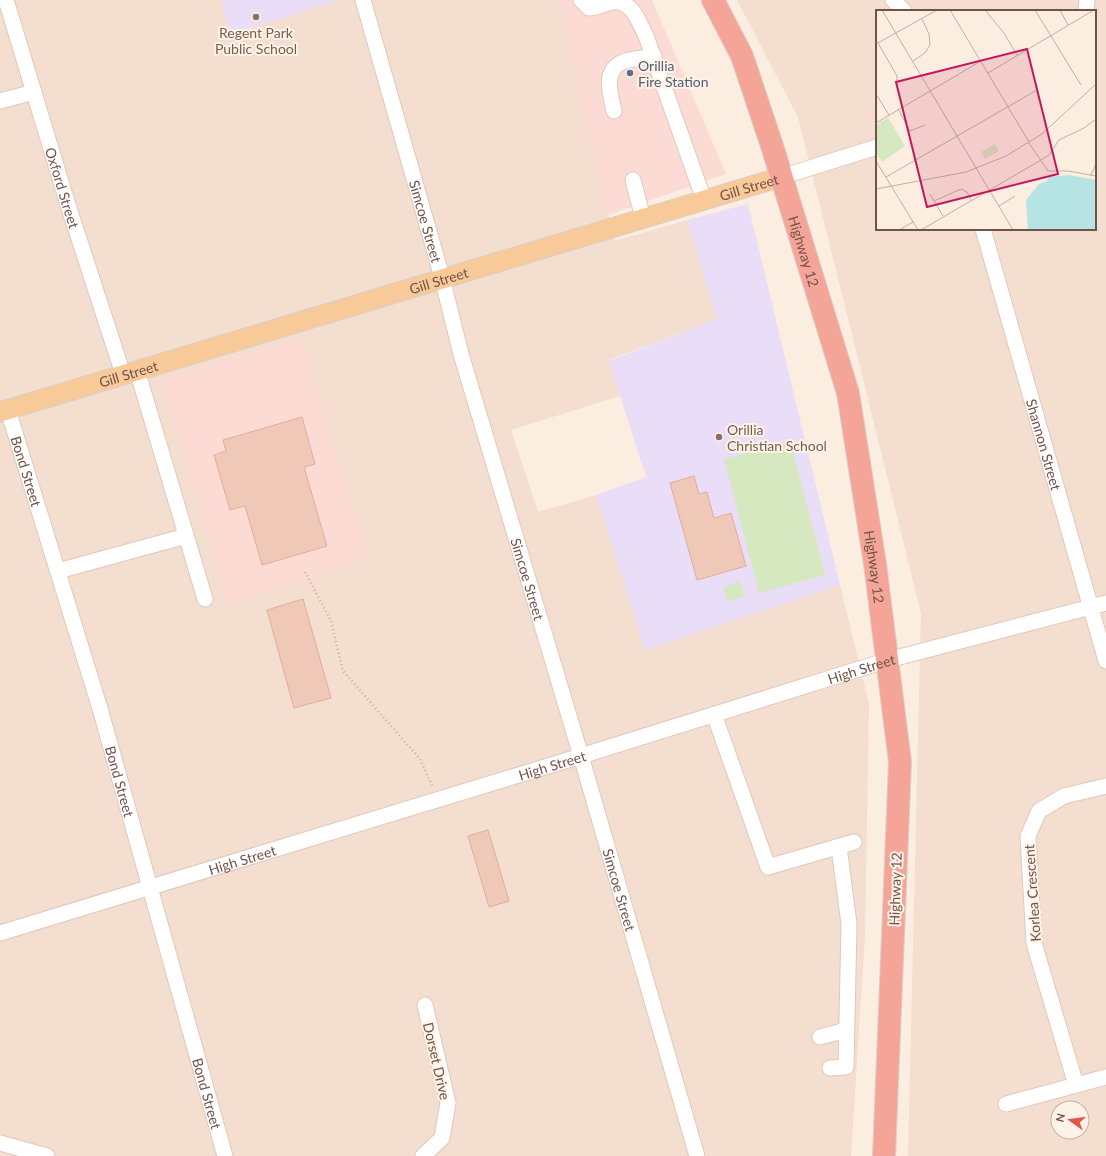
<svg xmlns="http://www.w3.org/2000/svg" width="1106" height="1156" font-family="Lato,sans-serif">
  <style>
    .residential { fill: #f3decf; fill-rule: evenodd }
    .commercial { fill: #fcdbd4 }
    .education { fill: #eaddf7 }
    .green { fill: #d5e8bf }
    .building { fill: #f0c8b8; stroke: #e2ac99 }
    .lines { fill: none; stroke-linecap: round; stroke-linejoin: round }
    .minor-casing { stroke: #dfc9bc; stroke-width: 17 }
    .major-casing { stroke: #d7cfcc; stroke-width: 21 }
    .highway-casing { stroke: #d7cfcc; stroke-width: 24 }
    .path { stroke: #d4ab9c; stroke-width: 2.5; stroke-dasharray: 1 3; stroke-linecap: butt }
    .minor { stroke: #fff; stroke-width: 15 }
    .major { stroke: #f9ca99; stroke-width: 19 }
    .highway { stroke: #f5a598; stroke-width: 22 }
    .education-dot { fill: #8d6e63; stroke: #fff2e6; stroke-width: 1.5 }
    .service-dot { fill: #5c6f8a; stroke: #fff2e6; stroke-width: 1.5 }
    .labels { text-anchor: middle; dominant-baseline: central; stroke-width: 4; stroke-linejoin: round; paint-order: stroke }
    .education-label { font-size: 14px; fill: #785e54; stroke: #fff2e6 }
    .service-label { font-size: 14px; fill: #4e5e75; stroke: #fff2e6; text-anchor: start }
    .street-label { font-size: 14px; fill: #715248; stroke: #fff2e6 }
    .inset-road { fill: none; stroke: #c4afa3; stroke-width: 1 }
    .view { fill: #c2185b; fill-opacity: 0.15; stroke: #c2185b; stroke-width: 2 }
    .inset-edge { fill: none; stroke: #715248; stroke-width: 2 }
  </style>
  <rect width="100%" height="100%" fill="#fbede0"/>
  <!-- residential -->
  <path class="residential" d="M0,0H221L231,34L340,0H558L615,241L687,220L717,319L609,360L620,396L511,430L538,512L596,495L645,650L840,585L869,704L865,936L851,1156H0Z
    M737,0H1106V1156H908L921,613L798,117ZM877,11H1095V229H877ZM1058,1108H1082V1132H1058Z"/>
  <!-- commercial -->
  <path class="commercial" d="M558,0H652L726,174L608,215Z
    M301,339L369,558L228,605L161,377Z"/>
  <!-- education -->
  <path class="education" d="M221,0H340L231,34Z
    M748,204L840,585L645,650L596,495L646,477L609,361L717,319L687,220Z"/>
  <!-- green -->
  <path class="green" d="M790,441L825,575L759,593L724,459Z
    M740,581L745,596L728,602L723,588Z"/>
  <!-- building -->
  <path class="building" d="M302,417L315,464L304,467L327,546L262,565L245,506L230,510L214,455L226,451L223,440Z
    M694,476L699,494L707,492L714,518L731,513L746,566L697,580L670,483Z
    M303,599L331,698L294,708L267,610Z
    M488,830L509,901L489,907L468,836Z"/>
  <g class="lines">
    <defs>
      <g id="minor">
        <path id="s1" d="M6,0L68,205L123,374"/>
        <path id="s2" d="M363,0L440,270L461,354L581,756L697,1156"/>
        <path d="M581,0L589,8C598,8 605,3 613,2C632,0 639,22 646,36L704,200"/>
        <path d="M893,0L904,11"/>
        <path d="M1086,11L1087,0"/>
        <path d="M0,101L34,92"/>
        <path d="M614,111C611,96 603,74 619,64C625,59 645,58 654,56"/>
        <path d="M781,177L877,147"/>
        <path d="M633,180L643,218"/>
        <path id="s3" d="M983,229L1106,661"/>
        <path d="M137,370L205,599"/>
        <path id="s4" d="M8,410L101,712L225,1156"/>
        <path d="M58,571L186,536"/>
        <path d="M714,714L768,867L854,842"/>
        <path id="s5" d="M0,933L581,756L888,660L1106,603"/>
        <path d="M820,1037L846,1030"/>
        <path d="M830,1068L846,1067L849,924L839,847"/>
        <path d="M1076,1085L1034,943L1028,836L1039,811L1064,796L1106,786"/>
        <path d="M1006,1104L1106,1077"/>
        <path d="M0,1143L47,1156"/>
        <path d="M423,1156L442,1138L448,1103L425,1005"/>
      </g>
      <g id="major">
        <path id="s6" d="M0,412L781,177"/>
      </g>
      <g id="highway">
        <path id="s7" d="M713,0L742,56L773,149L848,393L875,564L900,762L884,1156"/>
      </g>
    </defs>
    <!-- minor casing -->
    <use href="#minor" class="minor-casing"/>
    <!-- major casing -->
    <use href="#major" class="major-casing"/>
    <!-- highway casing -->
    <use href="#highway" class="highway-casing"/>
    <!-- path -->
    <path class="path" d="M305,572L331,621L343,671L420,759L433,788"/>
    <!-- minor -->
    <use href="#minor" class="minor"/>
    <!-- major -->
    <use href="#major" class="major"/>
    <!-- highway -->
    <use href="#highway" class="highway"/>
  </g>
  <!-- markers -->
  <g class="education-dot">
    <circle cx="256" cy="17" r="4"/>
    <circle cx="719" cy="437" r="4"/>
  </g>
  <circle class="service-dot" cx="630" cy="73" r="4"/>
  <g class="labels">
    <!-- education labels -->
    <g class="education-label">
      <text x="256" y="32">Regent Park<tspan x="256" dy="16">Public School</tspan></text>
      <text x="727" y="429" text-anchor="start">Orillia<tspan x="727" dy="16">Christian School</tspan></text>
    </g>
    <!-- service labels -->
    <g class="service-label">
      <text x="638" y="65">Orillia<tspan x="638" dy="16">Fire Station</tspan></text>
    </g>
    <!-- street labels -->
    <g class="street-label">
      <text stroke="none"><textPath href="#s6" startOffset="782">Gill Street</textPath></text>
      <text stroke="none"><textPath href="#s1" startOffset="196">Oxford Street</textPath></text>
      <text stroke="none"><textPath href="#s2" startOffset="230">Simcoe Street</textPath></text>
      <text stroke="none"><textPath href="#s7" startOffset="268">Highway 12</textPath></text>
      <text stroke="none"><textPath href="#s6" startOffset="458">Gill Street</textPath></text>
      <text stroke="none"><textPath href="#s6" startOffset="134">Gill Street</textPath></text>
      <text stroke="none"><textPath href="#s3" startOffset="224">Shannon Street</textPath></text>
      <text stroke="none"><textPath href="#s4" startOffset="64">Bond Street</textPath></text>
      <text stroke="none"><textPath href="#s7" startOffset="592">Highway 12</textPath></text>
      <text stroke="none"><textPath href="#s2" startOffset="602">Simcoe Street</textPath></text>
      <text stroke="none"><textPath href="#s5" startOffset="901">High Street</textPath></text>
      <text stroke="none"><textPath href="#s5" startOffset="577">High Street</textPath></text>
      <text stroke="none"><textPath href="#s4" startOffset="388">Bond Street</textPath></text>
      <text stroke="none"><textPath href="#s5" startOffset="253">High Street</textPath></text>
      <text stroke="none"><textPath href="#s2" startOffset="926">Simcoe Street</textPath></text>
      <text transform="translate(895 889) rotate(-88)">Highway 12</text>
      <text transform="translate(1032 893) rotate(-94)">Korlea Crescent</text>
      <text transform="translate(437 1061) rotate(77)">Dorset Drive</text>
      <text stroke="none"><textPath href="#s4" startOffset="712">Bond Street</textPath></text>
    </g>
  </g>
  <!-- overview -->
  <g transform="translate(876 10)">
    <rect width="220" height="220" fill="#fbede0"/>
    <path d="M12,108L29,136L6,152L0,142V115ZM119,134L123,141L109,149L105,142Z" fill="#d5e8bf"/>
    <path d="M193,165L220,170V220H152L150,190L163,174L171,171L173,167Z" fill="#b6e3e4"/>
    <path class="inset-road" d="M6,0L137,220M74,0L153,132M109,0L128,23L141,45M159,0L205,75M184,0L192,15M2,33L21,66V77M0,34L61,0M37,51L49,43L54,35L53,24L46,9M112,63L218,0M0,84L13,105M22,99L34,121L49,115M0,113L105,51M153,133L172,161H192L220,166M0,151L42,220M215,165L220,154M10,167L161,80M0,179L90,162L130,146L166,124L220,74M54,184L67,206M58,191L85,179L91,182L95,190M123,196L139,186M23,220L37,212M45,220L165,150L173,145L183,130L208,118L220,109"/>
    <path class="view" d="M151,39L182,164L51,197L20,72Z"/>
    <rect width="220" height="220" class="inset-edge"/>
  </g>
  <!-- north arrow -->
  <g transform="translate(1070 1120) rotate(284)"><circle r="19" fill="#fff2e6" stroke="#c6b2a7"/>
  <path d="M0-3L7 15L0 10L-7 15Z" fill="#e35747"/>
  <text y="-6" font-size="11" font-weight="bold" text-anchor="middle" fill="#715248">N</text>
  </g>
</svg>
